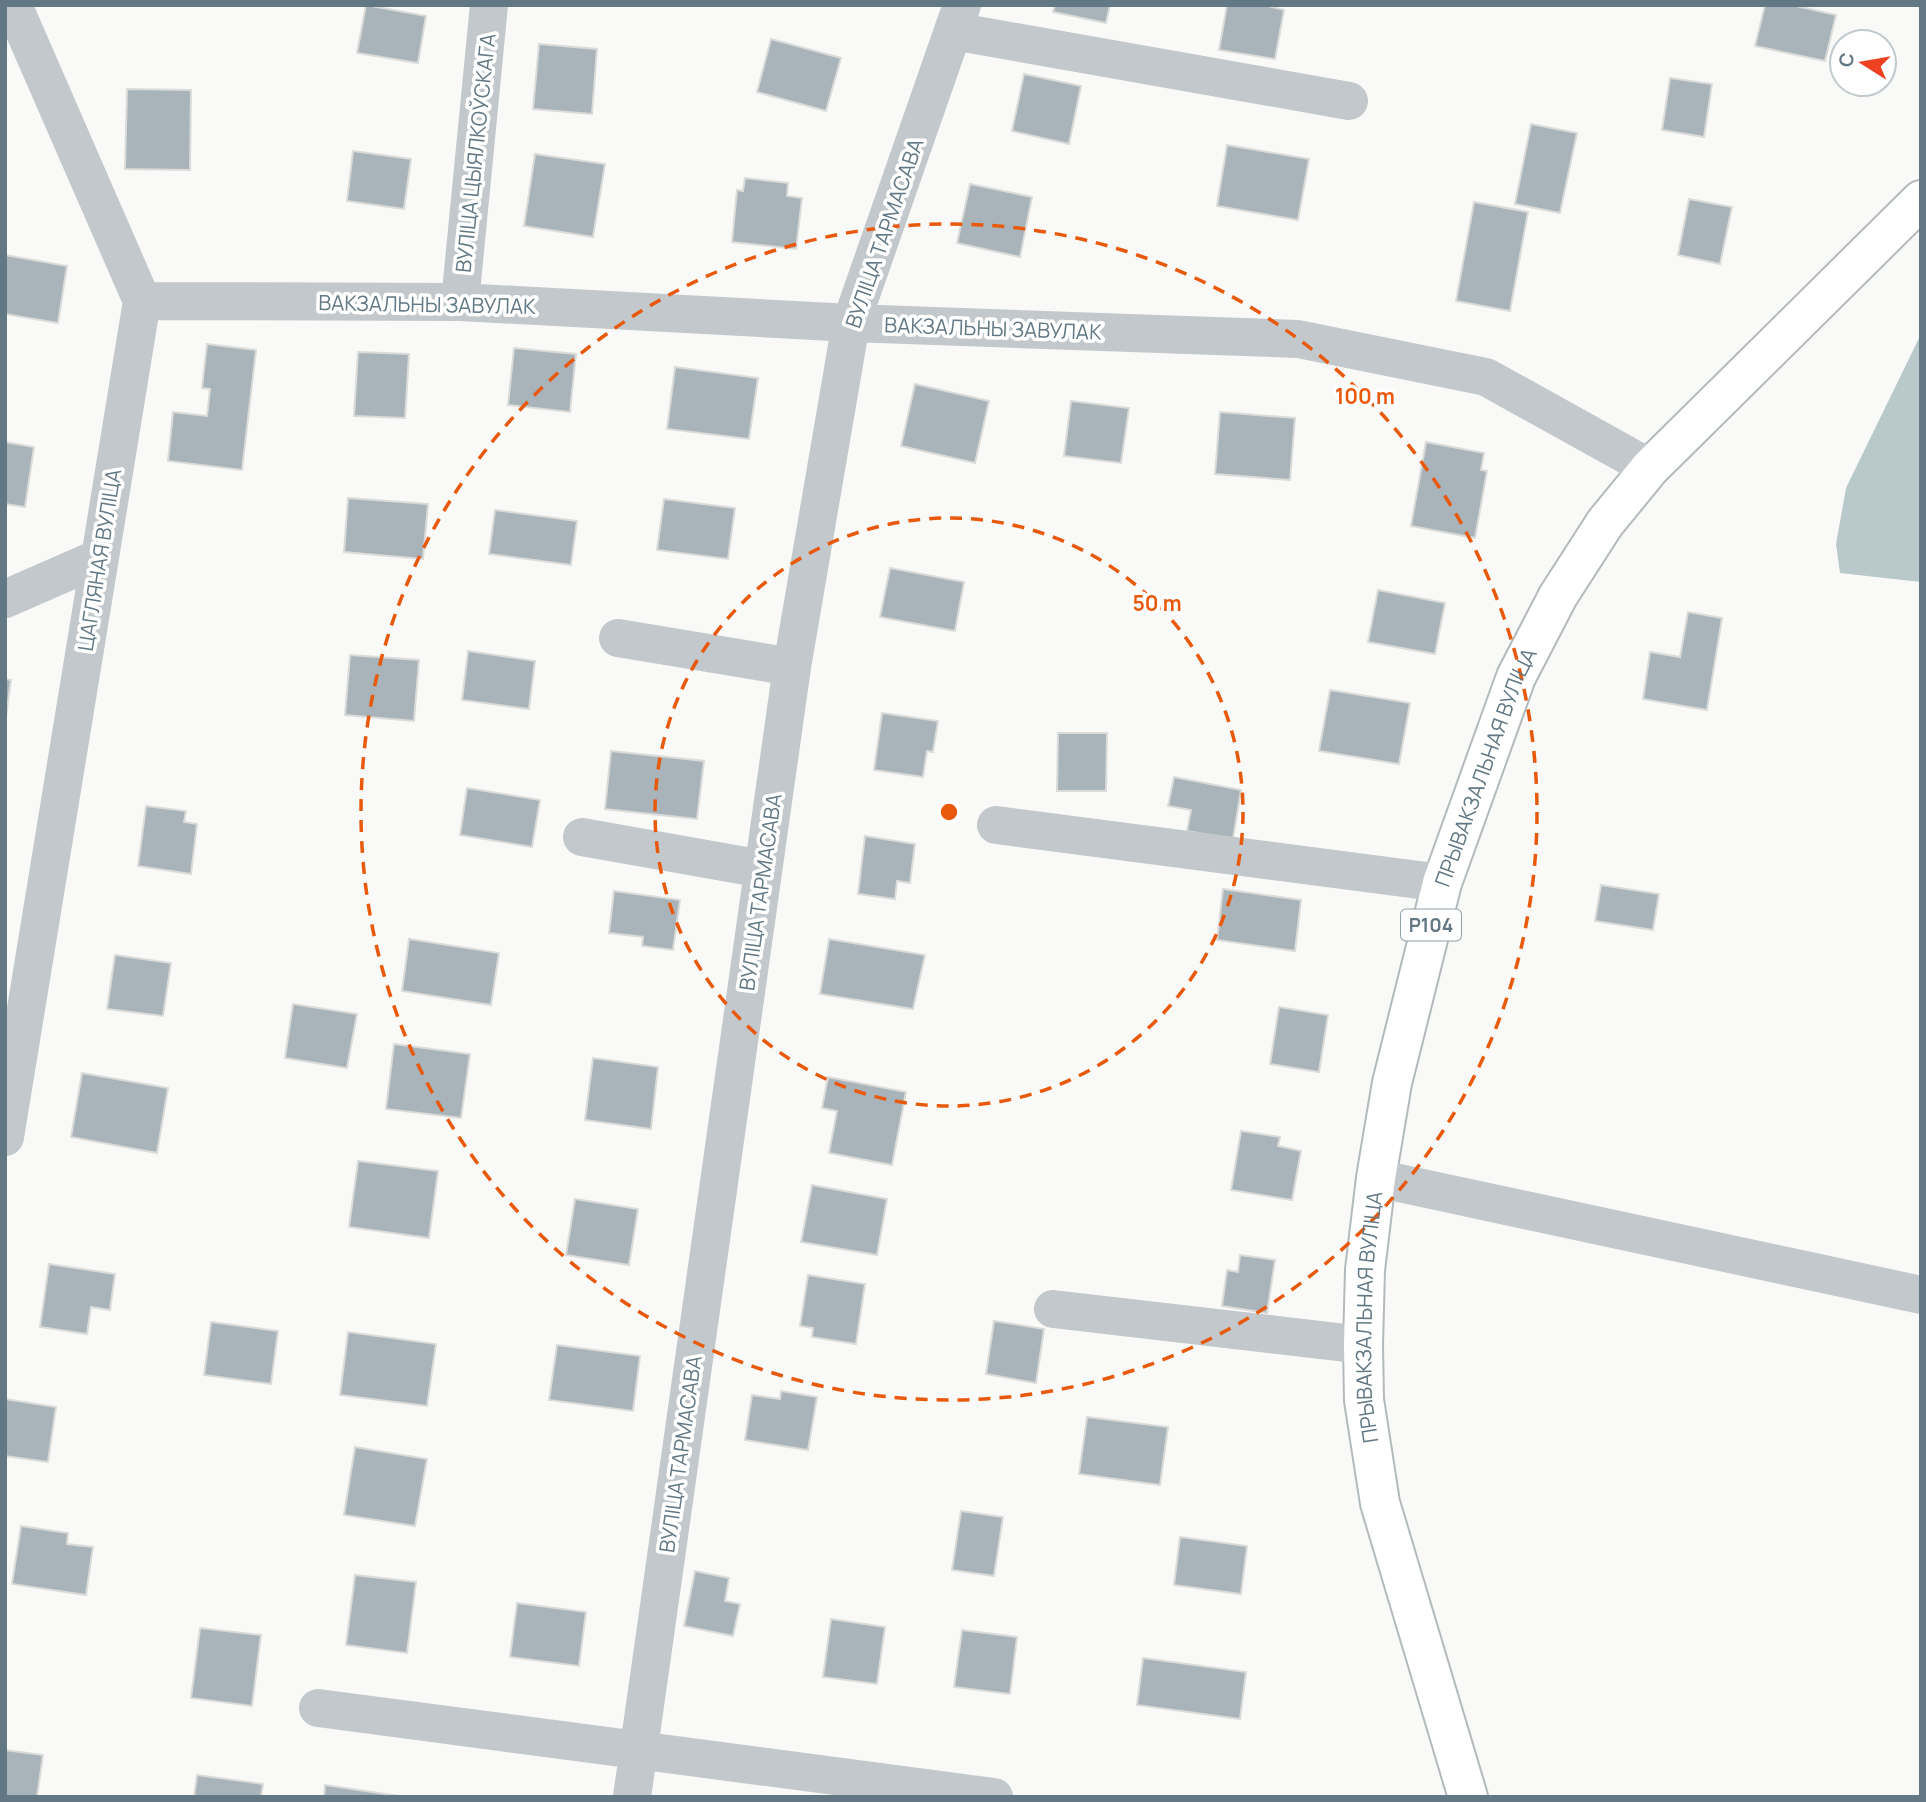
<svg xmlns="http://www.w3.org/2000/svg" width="1926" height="1802" font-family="Manrope,sans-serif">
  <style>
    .water { fill: #b9c8cb }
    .building { fill: #a8b4b9; stroke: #dbdbd9; stroke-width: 2 }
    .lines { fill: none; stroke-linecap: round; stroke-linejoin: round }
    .major-casing { stroke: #b3babe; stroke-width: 42 }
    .minor { stroke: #c2c8cb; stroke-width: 38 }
    .major { stroke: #fff; stroke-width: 38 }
    .ring { fill: none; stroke: #e8590c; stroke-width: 3.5; stroke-dasharray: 12 9 }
    .labels { text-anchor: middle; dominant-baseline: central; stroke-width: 7; stroke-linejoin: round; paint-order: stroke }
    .shield { fill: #fff; stroke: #91a0a9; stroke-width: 2 }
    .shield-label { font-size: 19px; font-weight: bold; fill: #627884 }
    .street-label { font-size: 21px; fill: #627884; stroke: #fff }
    .centre { fill: #e8590c; stroke: #fff; stroke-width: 3.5 }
    .ring-label { font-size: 21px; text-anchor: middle; font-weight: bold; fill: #e8590c; stroke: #fff; stroke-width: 7; stroke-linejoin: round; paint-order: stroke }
  </style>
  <rect width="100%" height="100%" fill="#f9f9f7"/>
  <!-- water -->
  <path class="water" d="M1921,334V582L1840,573L1836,544L1846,488Z"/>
  <!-- building -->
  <path class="building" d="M366,5L426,16L418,63L357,53Z
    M1055,5H1110L1106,23L1053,12Z
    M1227,5H1264L1284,10L1275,59L1219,50Z
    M1765,5H1792L1836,15L1825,61L1755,46Z
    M771,39L841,58L826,111L757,92Z
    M539,44L597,49L592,114L533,109Z
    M1024,74L1081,86L1069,144L1012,131Z
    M1670,78L1712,84L1704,137L1662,130Z
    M127,89L191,90L190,170L125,169Z
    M1531,124L1577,133L1560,213L1515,204Z
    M1227,145L1309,159L1298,220L1217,206Z
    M353,151L411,159L404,209L347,201Z
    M535,154L605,164L593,237L524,226Z
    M745,178L788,183L787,196L802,198L796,249L732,242L737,190L743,191Z
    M970,184L1032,197L1020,257L957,243Z
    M1689,199L1732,207L1720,264L1678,255Z
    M1474,202L1528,212L1510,311L1456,301Z
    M5,255L67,266L58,323L5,314Z
    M207,344L256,350L242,470L168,461L173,412L207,416L210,389L202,388Z
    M514,348L576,354L570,412L508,405Z
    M358,352L409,354L405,418L354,416Z
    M675,367L758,378L749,439L667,429Z
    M915,384L989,401L975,463L901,446Z
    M1071,401L1129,408L1121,463L1064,456Z
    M1220,412L1295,418L1290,480L1215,474Z
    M5,442L34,447L25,507L5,504Z
    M1426,442L1484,453L1481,470L1487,471L1475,538L1411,526Z
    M348,498L428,504L423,559L344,552Z
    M664,499L735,508L728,559L657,550Z
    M495,510L577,521L571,565L489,554Z
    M890,568L964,582L955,631L880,617Z
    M1378,590L1445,603L1435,654L1368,642Z
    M1688,612L1722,618L1707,710L1643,699L1650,652L1680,657Z
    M468,651L535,661L529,709L462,700Z
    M350,655L419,660L414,721L345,715Z
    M5,679L11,680L5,723Z
    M1330,690L1410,703L1399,764L1319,751Z
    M882,713L938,721L933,752L927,751L923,777L874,770Z
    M1058,733H1107L1106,791H1057Z
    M611,751L704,761L697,819L605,809Z
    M1174,777L1241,790L1233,839L1187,831L1191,810L1168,806Z
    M467,788L540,800L532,847L460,835Z
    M146,806L186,811L184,822L197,824L191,874L138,866Z
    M865,836L915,844L910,883L897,881L895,899L858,894Z
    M1601,885L1659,894L1653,930L1595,921Z
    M1223,889L1301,900L1295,951L1217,940Z
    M614,891L680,900L673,950L642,946L643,937L609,933Z
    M409,939L499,953L491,1005L402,991Z
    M829,939L925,955L913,1009L820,994Z
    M115,955L171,963L163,1016L107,1009Z
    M293,1004L357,1014L347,1068L285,1058Z
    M1279,1007L1328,1015L1319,1072L1270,1064Z
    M394,1044L470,1054L461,1118L386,1109Z
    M593,1058L658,1067L651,1129L585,1120Z
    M82,1073L168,1088L157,1153L71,1137Z
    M828,1077L906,1092L892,1165L829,1153L837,1111L822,1108Z
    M1241,1131L1280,1137L1278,1146L1301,1151L1292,1200L1231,1190Z
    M358,1161L438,1171L429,1238L349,1227Z
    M812,1185L887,1199L877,1255L801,1242Z
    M575,1199L638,1209L629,1265L566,1255Z
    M1240,1255L1275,1260L1267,1313L1222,1306L1227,1270L1238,1272Z
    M49,1264L115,1274L110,1310L91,1307L87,1334L40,1327Z
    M808,1275L865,1284L856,1344L812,1337L813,1328L800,1326Z
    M994,1321L1044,1329L1036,1383L986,1374Z
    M211,1322L278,1331L271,1384L204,1375Z
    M348,1332L436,1344L427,1406L340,1395Z
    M557,1345L640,1356L633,1411L549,1400Z
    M781,1391L817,1397L808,1450L745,1440L752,1395L780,1399Z
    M5,1399L56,1407L48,1462L5,1456Z
    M1087,1417L1168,1427L1160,1485L1079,1474Z
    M355,1447L427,1459L415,1526L344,1515Z
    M961,1511L1003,1517L994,1576L952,1570Z
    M21,1526L68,1533L67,1544L93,1547L86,1595L12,1584Z
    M1180,1537L1247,1546L1241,1594L1174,1585Z
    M695,1571L729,1578L725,1601L740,1604L733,1636L684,1626Z
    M355,1575L416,1582L407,1653L346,1645Z
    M517,1603L586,1612L579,1666L510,1657Z
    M831,1619L885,1627L877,1684L823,1677Z
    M200,1628L261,1635L252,1706L191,1698Z
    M962,1630L1017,1637L1010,1694L954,1687Z
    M1143,1658L1246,1672L1240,1719L1137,1705Z
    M5,1750L43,1755L37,1797H5Z
    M197,1775L263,1784L261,1797H194Z
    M325,1785L399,1796L324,1797Z"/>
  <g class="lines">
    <defs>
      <g id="major">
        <path id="s1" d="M1468,1797L1380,1503L1364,1400L1363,1345L1365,1270L1376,1178L1392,1083L1442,883L1516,677L1558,596L1605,523L1650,468L1921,200"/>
      </g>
    </defs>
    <!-- major casing -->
    <use href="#major" class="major-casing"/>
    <!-- minor -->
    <path class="minor" d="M953,31L1349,101
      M142,301L460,302L851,323L1298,339L1486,377L1650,468
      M460,302L489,5
      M5,599L99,558
      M618,638L792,667
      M996,825L1442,883
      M582,837L763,869
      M5,1137L142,301L13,5
      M1376,1178L1921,1295
      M1053,1309L1363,1345
      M318,1708L994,1797
      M632,1797L792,667L851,323L962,5"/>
    <!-- major -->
    <use href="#major" class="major"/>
  </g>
  <!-- distance rings -->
  <g class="ring">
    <circle cx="949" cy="812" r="294"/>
    <circle cx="949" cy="812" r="588"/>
  </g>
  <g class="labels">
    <!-- shield labels -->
    <rect class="shield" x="1401" y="909.5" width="60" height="31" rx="5"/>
    <g class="shield-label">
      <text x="1431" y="925">Р104</text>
    </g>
    <!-- street labels -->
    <g class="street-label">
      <text transform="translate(475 153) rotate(-84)">ВУЛІЦА ЦЫЯЛКОЎСКАГА</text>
      <text transform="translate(884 233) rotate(-71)">ВУЛІЦА ТАРМАСАВА</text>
      <text transform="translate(427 304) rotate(1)">ВАКЗАЛЬНЫ ЗАВУЛАК</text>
      <text transform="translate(993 328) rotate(2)">ВАКЗАЛЬНЫ ЗАВУЛАК</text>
      <text transform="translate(99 560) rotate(-81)">ЦАГЛЯНАЯ ВУЛІЦА</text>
      <text stroke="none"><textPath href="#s1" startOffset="1060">ПРЫВАКЗАЛЬНАЯ ВУЛІЦА</textPath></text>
      <text transform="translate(760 892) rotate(-82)">ВУЛІЦА ТАРМАСАВА</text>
      <text stroke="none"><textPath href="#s1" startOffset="494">ПРЫВАКЗАЛЬНАЯ ВУЛІЦА</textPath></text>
      <text transform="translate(680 1454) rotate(-82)">ВУЛІЦА ТАРМАСАВА</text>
    </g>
  </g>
  <circle cx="949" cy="812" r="10" class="centre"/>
  <g class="ring-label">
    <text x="1365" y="404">100 m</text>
    <text x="1157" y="611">50 m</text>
  </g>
  <!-- border -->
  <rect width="1926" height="1802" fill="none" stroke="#627884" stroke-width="14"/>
  <!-- north arrow -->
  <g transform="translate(1863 63) rotate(281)"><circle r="33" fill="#ffffff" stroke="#c0c9ce" stroke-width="2"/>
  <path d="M0-5L12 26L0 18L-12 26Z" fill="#ee4122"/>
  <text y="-10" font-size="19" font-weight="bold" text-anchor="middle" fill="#627884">С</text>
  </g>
</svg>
